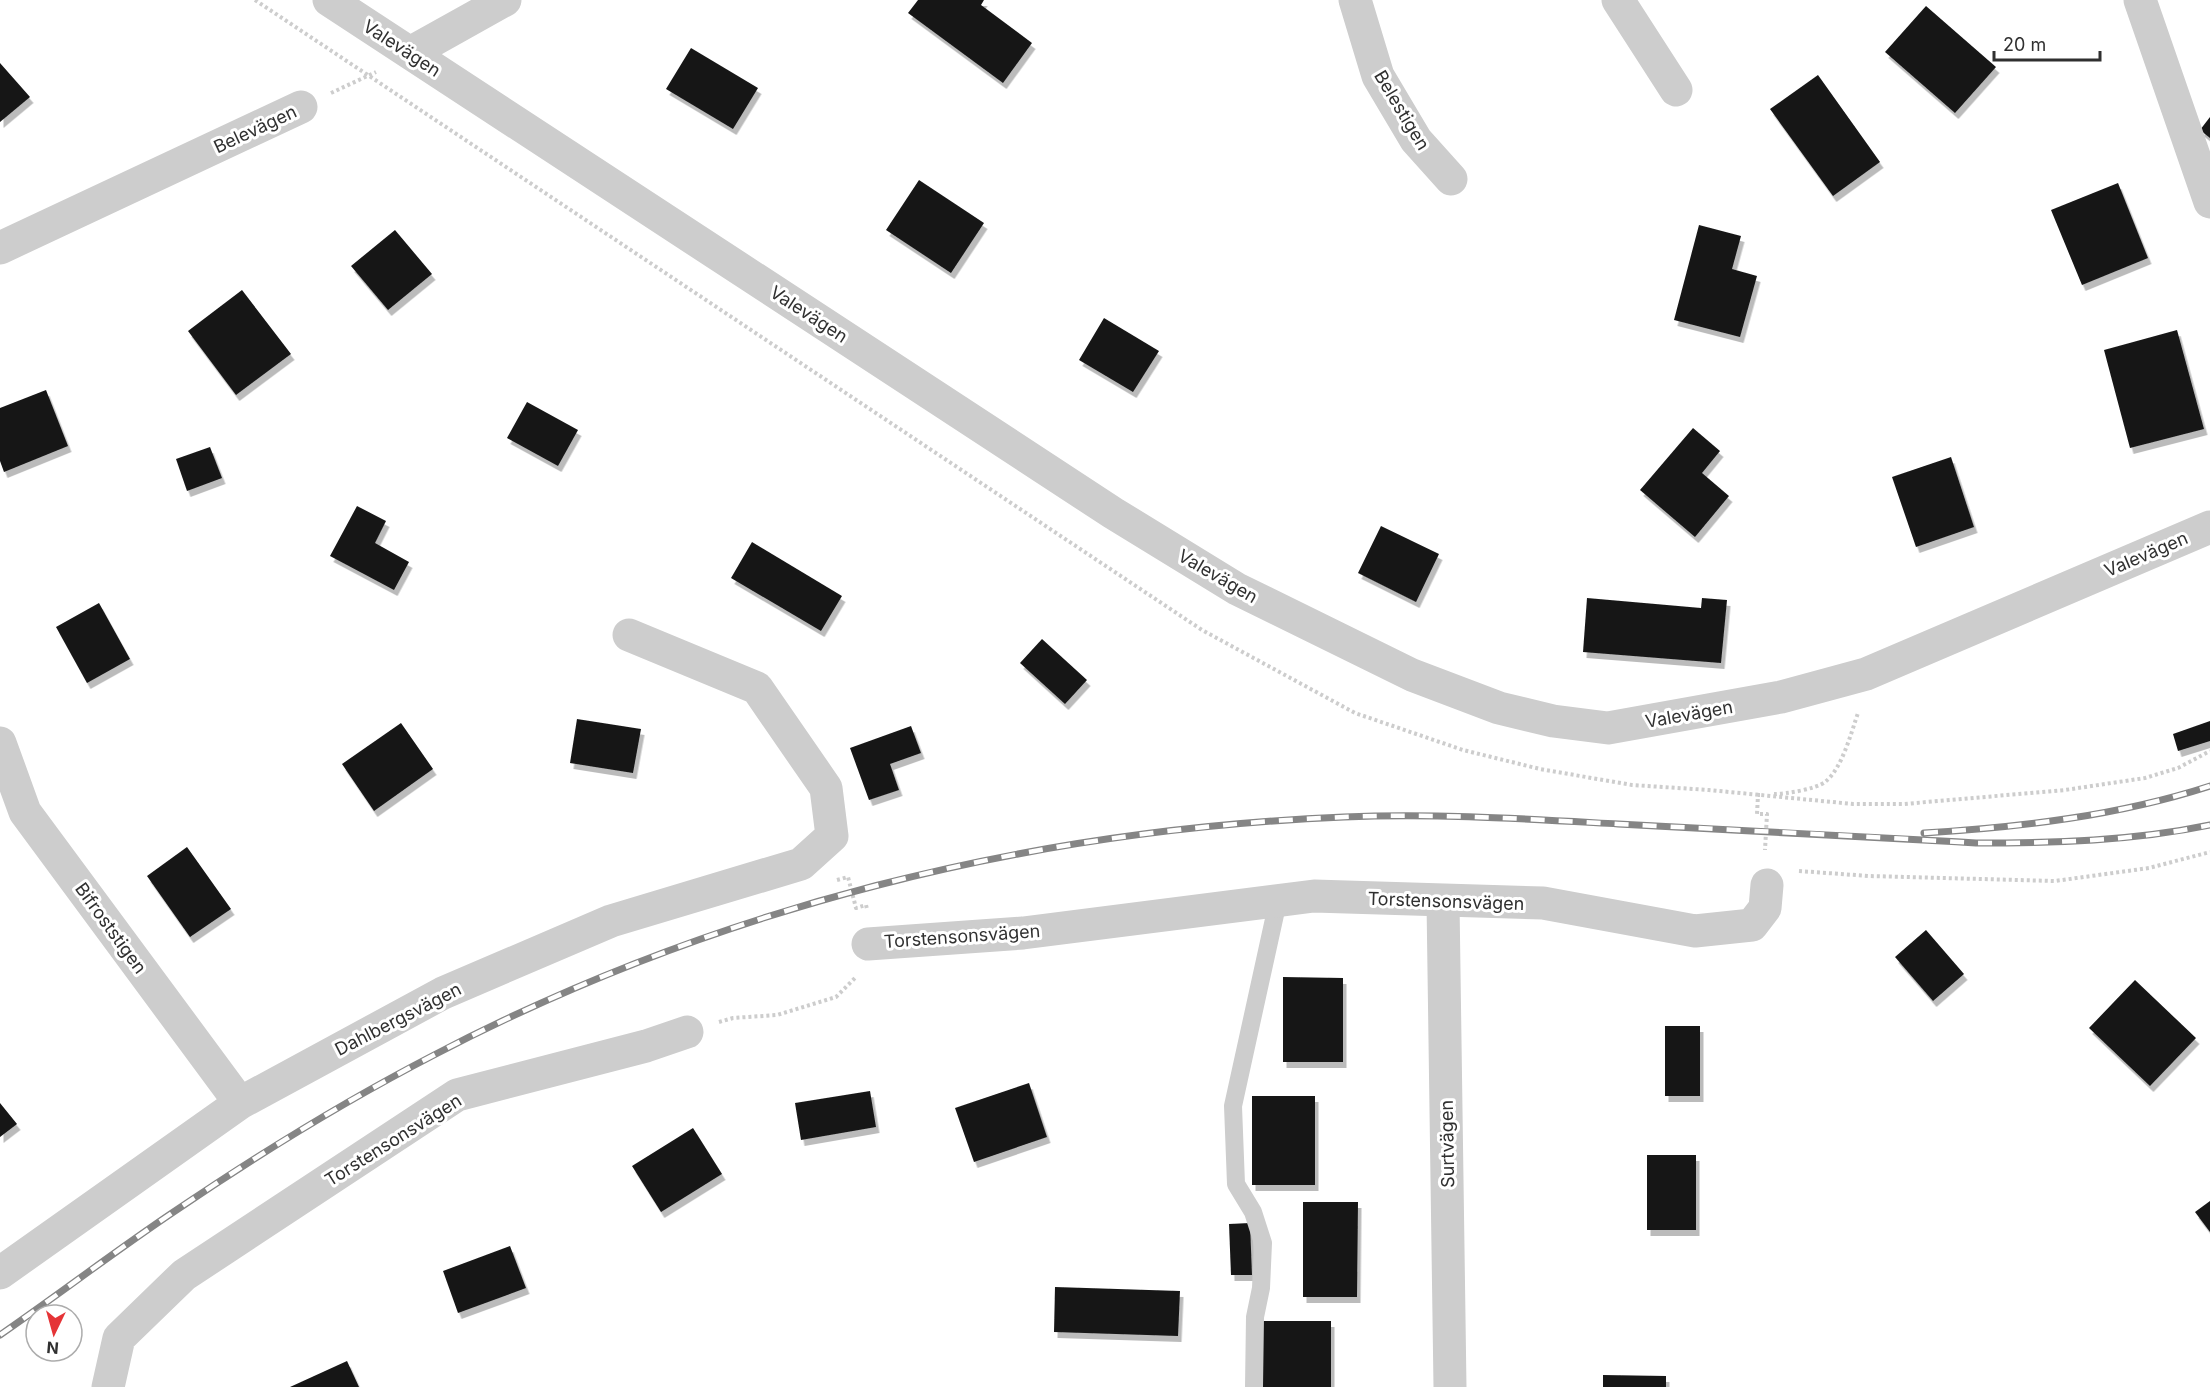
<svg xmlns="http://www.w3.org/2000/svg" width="2210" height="1387" font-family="Inter,sans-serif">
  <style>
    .building { fill: #171717; filter: url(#shadow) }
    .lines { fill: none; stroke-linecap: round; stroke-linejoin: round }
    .path { stroke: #cdcdcd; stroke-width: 4; stroke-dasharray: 3 3; stroke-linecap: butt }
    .lane { stroke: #cdcdcd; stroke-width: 18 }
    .street { stroke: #cdcdcd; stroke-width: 33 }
    .rail-casing { stroke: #858585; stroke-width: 7 }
    .rail { stroke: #fff; stroke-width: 4.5; stroke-dasharray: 14; stroke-linecap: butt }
    .labels { text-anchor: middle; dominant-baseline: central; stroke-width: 6; stroke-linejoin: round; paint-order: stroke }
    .street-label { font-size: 18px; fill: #303030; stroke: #fff }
  </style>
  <defs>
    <filter id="shadow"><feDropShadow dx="3.5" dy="6" stdDeviation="0" flood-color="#0004"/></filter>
  </defs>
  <rect width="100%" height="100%" fill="#fff"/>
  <!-- building -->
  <path class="building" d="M918,0H984L981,5L1032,43L1003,83L908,13Z
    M1926,6L1996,67L1955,113L1885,52Z
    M691,48L758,88L733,129L666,89Z
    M0,63L30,97L0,122Z
    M1818,75L1880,162L1833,196L1770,109Z
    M2210,117V138L2200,130Z
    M919,180L984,223L951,273L886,230Z
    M2118,183L2148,258L2082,285L2051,210Z
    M1699,225L1741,236L1732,269L1757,276L1740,337L1674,320Z
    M395,230L432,274L388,310L351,266Z
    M242,290L291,354L236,395L188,331Z
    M1104,318L1159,351L1133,392L1079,360Z
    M2177,330L2204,429L2130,448L2104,350Z
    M46,390L68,446L4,472L0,461V408Z
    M527,402L578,430L558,466L507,438Z
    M1693,428L1720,451L1702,473L1729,496L1695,537L1640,490Z
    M210,447L222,478L187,491L176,459Z
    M1951,457L1974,527L1916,547L1892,477Z
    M357,506L386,521L375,543L409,562L394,590L330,556Z
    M1381,526L1439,554L1416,602L1358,573Z
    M752,542L842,596L821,631L731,578Z
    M1587,598L1701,608L1702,598L1727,600L1721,663L1583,652Z
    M99,603L130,659L87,683L56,627Z
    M1042,639L1087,680L1065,704L1020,663Z
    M577,719L641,729L633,773L570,763Z
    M2210,721V741L2178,751L2173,734Z
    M401,723L433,769L374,811L342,764Z
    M911,726L921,753L890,764L899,790L869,800L850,748Z
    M187,847L231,909L190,937L147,876Z
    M1926,930L1964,974L1933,1001L1895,957Z
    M1283,977L1343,978V1062H1283Z
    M2135,980L2196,1038L2150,1086L2089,1028Z
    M1665,1026H1700V1096H1665Z
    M1029,1083L1047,1137L974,1162L955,1108Z
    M870,1091L876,1127L801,1140L795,1103Z
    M1252,1096H1315V1185H1252Z
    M0,1103L17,1124L0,1137Z
    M693,1128L722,1174L661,1212L632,1166Z
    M1647,1155H1696V1230H1647Z
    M2210,1201V1232L2195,1212Z
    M1303,1202H1358L1357,1297H1303Z
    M1250,1223L1252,1275H1231L1229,1224Z
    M510,1246L526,1288L458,1313L443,1271Z
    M1055,1287L1180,1291L1178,1336L1054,1332Z
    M1260,1321H1331V1387H1260Z
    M347,1361L359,1387H290Z
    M1603,1375L1666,1376V1387H1603Z"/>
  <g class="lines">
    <!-- path -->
    <path class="path" d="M255,0L1202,630L1355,713L1463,750L1540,769L1632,785L1709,790L1853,804H1904L2065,790L2145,778L2178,768L2210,751
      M331,93L376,72
      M1774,794C1786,794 1816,789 1825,782C1842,769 1851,733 1858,713
      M1760,795H1758L1757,814H1767L1765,850
      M1799,871L1869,876L2055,881L2149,868L2210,852
      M837,880L848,877L856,908L866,905L867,909
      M719,1022L733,1018L777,1015L836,997L856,977"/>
    <!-- lane -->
    <path class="lane" d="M1254,1387L1255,1317L1261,1288L1263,1243L1253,1212L1236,1184L1233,1106L1278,901"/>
    <!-- street -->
    <path class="street" d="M329,0L1113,513L1237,589L1412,675L1499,708L1553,721L1608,728L1781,697L1866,674L2210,527
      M1355,0L1378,76L1416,140L1451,179
      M1618,0L1676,90
      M2140,0L2210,202
      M410,53L505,0
      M0,248L301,107
      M0,743L25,812L240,1103
      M1443,902L1450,1387
      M868,944L1023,933L1314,896L1543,903L1695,931L1752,925L1765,908L1767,885
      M0,1273L240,1103L443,993L611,921L801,864L832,836L826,788L757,688L629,635
      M108,1387L119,1338L184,1275L457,1095L646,1046L687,1032"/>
    <defs>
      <path id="rail" d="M1924,833C2021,827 2117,816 2210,786
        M0,1335C58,1295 114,1252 172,1213C256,1156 343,1102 434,1055C715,908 1027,830 1344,817C1436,813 1527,819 1618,824C1738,830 1857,836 1976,843C2055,843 2133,841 2210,825"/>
    </defs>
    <!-- rail casing -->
    <use href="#rail" class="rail-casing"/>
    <!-- rail -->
    <use href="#rail" class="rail"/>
  </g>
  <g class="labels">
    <!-- street labels -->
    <g class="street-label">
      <text transform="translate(402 48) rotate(33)">Valevägen</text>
      <text transform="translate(1402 110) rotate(59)">Belestigen</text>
      <text transform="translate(255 129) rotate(-25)">Belevägen</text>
      <text transform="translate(809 314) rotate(33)">Valevägen</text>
      <text transform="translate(2146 554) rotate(-23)">Valevägen</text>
      <text transform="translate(1218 576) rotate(30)">Valevägen</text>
      <text transform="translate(1689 714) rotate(-10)">Valevägen</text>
      <text transform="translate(1446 901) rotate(2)">Torstensonsvägen</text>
      <text transform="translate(111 928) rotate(54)">Bifroststigen</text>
      <text transform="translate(962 936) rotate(-4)">Torstensonsvägen</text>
      <text transform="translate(398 1019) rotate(-27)">Dahlbergsvägen</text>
      <text transform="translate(393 1140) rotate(-32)">Torstensonsvägen</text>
      <text transform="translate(1447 1144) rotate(-91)">Surtvägen</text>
    </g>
  </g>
  <!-- north arrow -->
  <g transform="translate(54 1333) rotate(185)"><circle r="28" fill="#ffffff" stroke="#acacac" stroke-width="1.5"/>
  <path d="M0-4.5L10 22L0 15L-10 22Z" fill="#e53437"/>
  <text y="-9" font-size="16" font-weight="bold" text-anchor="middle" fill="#303030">N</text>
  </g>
  <!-- scale -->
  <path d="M1994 51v9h106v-9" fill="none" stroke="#303030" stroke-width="3"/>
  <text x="2003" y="51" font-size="18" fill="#303030" stroke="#ffffff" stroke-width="4.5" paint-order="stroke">20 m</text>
</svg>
